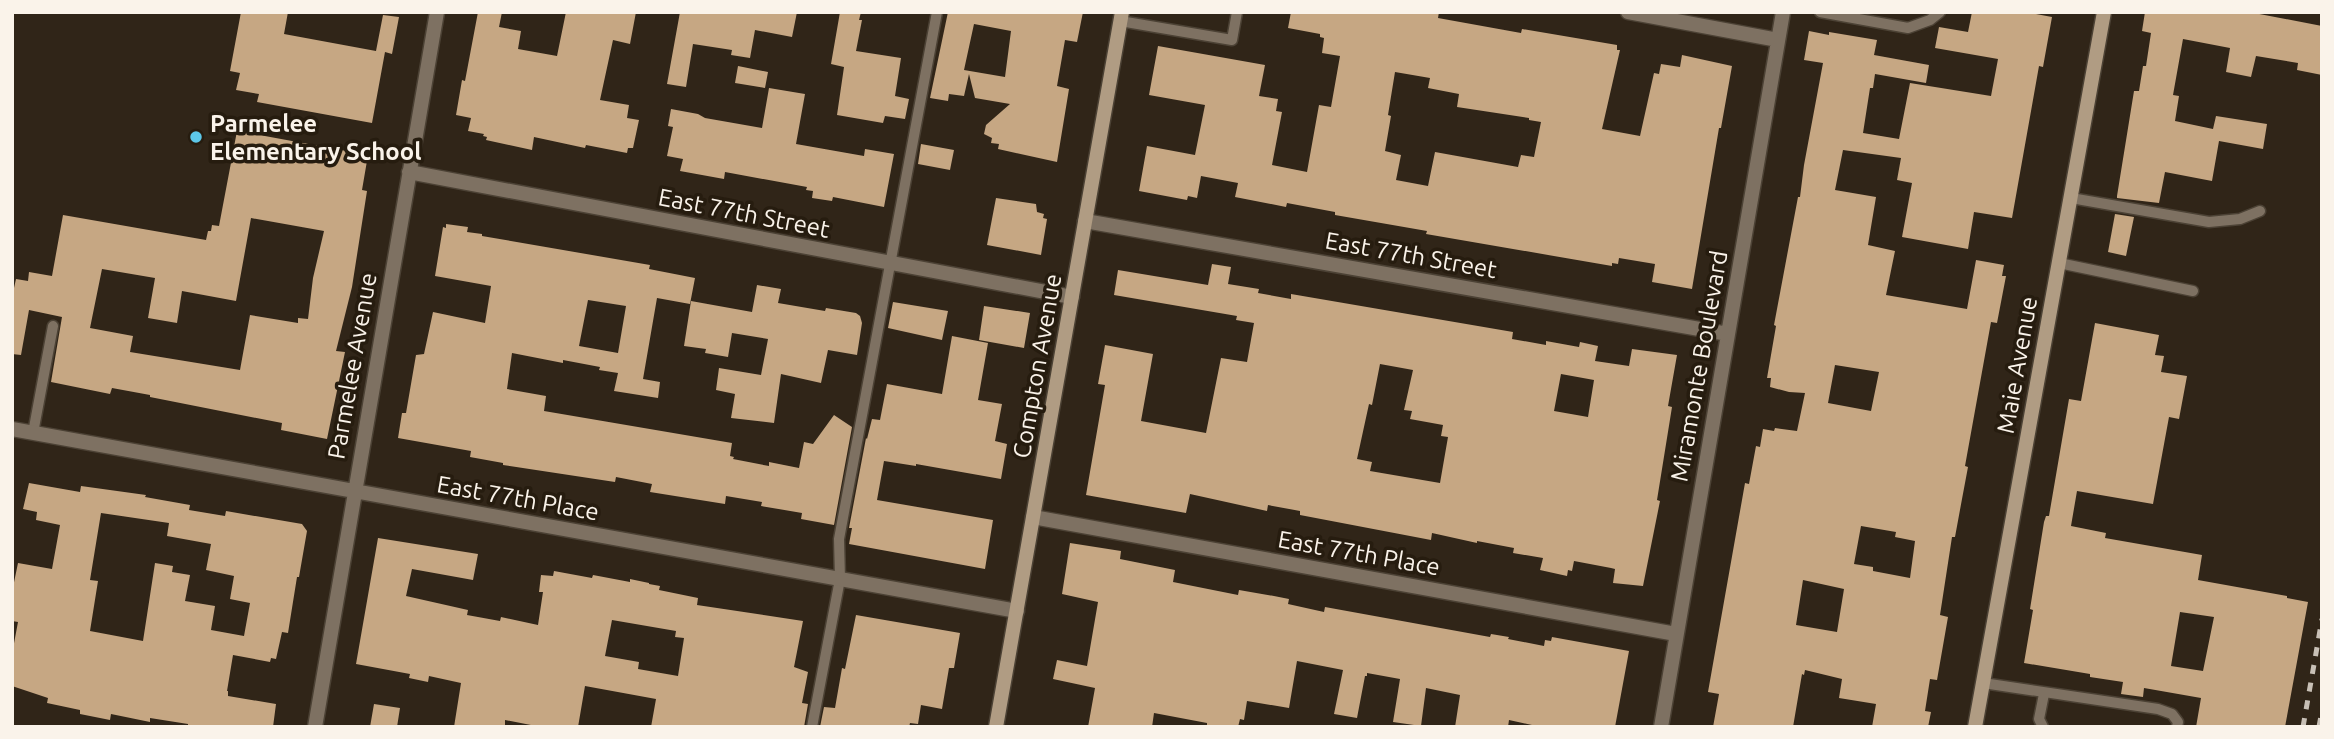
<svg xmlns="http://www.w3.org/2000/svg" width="2334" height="739" font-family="Ubuntu,sans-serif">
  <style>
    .building { fill: #c6a783; fill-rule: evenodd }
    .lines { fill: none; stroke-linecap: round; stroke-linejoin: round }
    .lane-casing { stroke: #4c4235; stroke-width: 13 }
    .street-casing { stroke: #4c4235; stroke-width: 17 }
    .secondary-casing { stroke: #4c4235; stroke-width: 17 }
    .lane { stroke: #7e7162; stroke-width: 10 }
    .street { stroke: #7e7162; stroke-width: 14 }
    .secondary { stroke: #b09c83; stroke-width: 14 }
    .rail { stroke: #c8c0b6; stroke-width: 5; stroke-dasharray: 9 9; stroke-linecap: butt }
    .poi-dot { fill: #5dc7e8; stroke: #261c0f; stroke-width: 2.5 }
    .labels { text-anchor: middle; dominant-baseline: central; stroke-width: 7; stroke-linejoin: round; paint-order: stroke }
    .poi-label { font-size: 24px; font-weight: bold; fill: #faf3ea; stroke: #261c0f; text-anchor: start }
    .street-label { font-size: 24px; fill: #faf3ea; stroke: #261c0f }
  </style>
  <rect width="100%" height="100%" fill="#302518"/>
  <!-- building -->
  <path class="building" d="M241,12H288L284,34L376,51L383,15L399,17L392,54L385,52L372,123L257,102L259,94L236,90L240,73L230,71Z
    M478,12H502L499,27L521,31L518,49L557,56L566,12H636L630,44L613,40L600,100L629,105L627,118L639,120L633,148H628L627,153L586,145L585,148L534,137L532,150L486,140L487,137L483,136L484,134L468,131L471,118L456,115L462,80L465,81Z
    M680,12H797L792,37L755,30L750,58L731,55L732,50L693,44L686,87L667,84Z
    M840,12H861L859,20H862L856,51L901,58L895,96L909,99L905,119L885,116L883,123L837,115L844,67L831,64Z
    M948,12H1083L1077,42L1065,40L1057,86L1069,89L1057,162L998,149L999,144L991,143L992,138L984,134L986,125L1010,104L975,98L969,74L964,96L949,94L948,101L930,98ZM974,24L1011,31L1005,77L964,70Z
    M1291,12H1439L1438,18L1521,33L1522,29L1617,45V50H1620L1602,129L1640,136L1654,73L1659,74L1661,64L1680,67L1682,55L1732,66L1721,128H1719L1692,289L1652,282L1655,264L1619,258L1618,264L1612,263V266L1426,234L1427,231L1335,215V212L1287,203L1286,207L1235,197L1238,183L1201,176L1197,198L1188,196L1187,200L1139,191L1147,146L1195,155L1205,105L1149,95L1158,46L1265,65L1259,96L1278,99L1276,111L1282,112L1272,165L1307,172L1319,105L1331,107L1340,56L1322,53L1324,38L1320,37V34L1288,28ZM1395,72L1430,78L1428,88L1459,94L1457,107L1529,118V120L1541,122L1534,157L1521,155L1518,167L1435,152L1428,186L1396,180L1401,155L1385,151L1391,116L1388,115Z
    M1972,12H2025L2052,17L2043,67L2039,66L2012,218L1974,212L1968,249L1902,237L1912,183L1897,180L1901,158L1843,150L1835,190L1876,197L1868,245L1895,251L1886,295L1967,309L1976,260L2004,265L2002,276H2006L1997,323L1991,322L1965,466L1968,467L1962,499L1955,537H1952L1940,615L1948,617L1937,680L1930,679L1925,711L1931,712L1928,727H1872L1876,704L1839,698L1842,679L1805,670L1804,675L1802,674L1793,727H1713L1719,694L1708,692L1745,483L1749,484L1756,446L1760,447L1763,429L1774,431L1775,428L1797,431L1805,393L1789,392L1770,387L1771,378H1767L1776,326L1774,325L1798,197H1800L1804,165L1823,63L1804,60L1809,31L1829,35V32L1877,40L1874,55L1929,65L1926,83L1875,74L1873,88H1870L1863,133L1899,139L1910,83L1991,96L1998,59L1935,48L1939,27L1968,32ZM1835,365L1879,372L1871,411L1828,403ZM1861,526L1896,532L1895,537L1915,541L1910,578L1873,571V567L1854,564ZM1803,580L1844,589L1837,632L1796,625Z
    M2145,12H2249L2322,26V75L2297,70L2298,63L2256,56L2251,77L2226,72L2230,48L2183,39L2173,95L2179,96L2175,121L2213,129L2216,116L2267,124L2263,149L2219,141L2212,181L2165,172L2159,203L2117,198V196L2134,91H2139L2143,66H2146L2151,33L2142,31Z
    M738,66L768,72L765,88L735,83Z
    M769,88L805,94L796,144L864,156L865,149L894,154L884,207L833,197L832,201L812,198L813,191L806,190L807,187L725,172L724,179L680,171L683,159L667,156L673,127L668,126L671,109L698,114L705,118L762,128Z
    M237,131L368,155L362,190L367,191L352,287L336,351L345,352L327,439L281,430L282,423L150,397V395L112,388L110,394L51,382L62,317L29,310L21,355L12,354V297L16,279L28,281L29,272L52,276L63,215L206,240L208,231H211L212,225L219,226ZM251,218L324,231L313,278L308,319L298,318V323L250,315L240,370L130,352L133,336L90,328L102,269L155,278L148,318L177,323L182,291L236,301Z
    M921,144L954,150L950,170L918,164Z
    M996,198L1036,204L1037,212L1044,214L1043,218L1047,219L1041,255L987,245Z
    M2115,214L2134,217L2126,256L2108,252Z
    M446,224L468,227L467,232L482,234V236L650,265L649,269L695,278L690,304L657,298L643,379L660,382L658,398L614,391L618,373L599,370L600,367L563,360V363L512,353L507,389L546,396L544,411L732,443L730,456L734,457L733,459L769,466V462L799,468L804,442L813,444L834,415L852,427L834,525L801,519L802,513L761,506L762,502L726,496L725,504L650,492L652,484L616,477L615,482L503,465V463L470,457L471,451L398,438L402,413H406L416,355L424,354L433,312L485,323L491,286L435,276L443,227L446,228ZM588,300L626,306L618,353L579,346Z
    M1212,264L1231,267L1228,284L1259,289L1258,293L1291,299V294L1513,332L1512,339L1546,345V341L1579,347L1580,342L1598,346L1595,361L1629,366L1632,349L1677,355L1668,406L1672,407L1657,500L1660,501L1643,586L1613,583L1615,569L1611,568L1574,561L1572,571L1568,570L1567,576L1540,570L1543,558L1513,553L1514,548L1477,541V543L1432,533L1431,540L1300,515V511L1268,505L1267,511L1190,494L1186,513L1086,495L1105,385L1098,384L1105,345L1153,354L1141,421L1206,433L1221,358L1247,362L1254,323L1236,320L1237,316L1114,295L1118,270L1208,285ZM1380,364L1413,370L1404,410L1412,411L1410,419L1443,425L1441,436L1448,437L1440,483L1370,471L1372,462L1357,459L1369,404L1372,405ZM1561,374L1594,380L1588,417L1554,411Z
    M757,285L781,289L778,303L825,311L826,308L856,313L860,316L862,323L857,355L828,350L821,383L781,374L774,423L731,418L735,394L716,390L719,368L761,375L768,339L732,333L728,357L705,353L706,349L684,346L691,301L752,312Z
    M893,302L948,311L942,340L888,328Z
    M984,306L1030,313L1024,348L979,340Z
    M2095,323L2159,335L2155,355L2164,356L2161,372L2187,376L2179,419L2169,417L2153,504L2077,491L2071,526L2106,533L2105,538L2202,555L2198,580L2287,596V598L2308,602L2285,727H2196L2201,698L2144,688L2143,697L2121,694L2123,682L2090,677V674L2024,663L2033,610L2030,609L2044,522L2046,516H2049L2069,399L2081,401ZM2180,612L2214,617L2203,671L2171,666Z
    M952,336L988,343L978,400L1002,404L995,441L1007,444L1001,479L916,464V466L884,461L877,500L993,520L985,569L849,544L852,528H849L866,438L867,439L872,419L880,420L887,384L942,394Z
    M29,483L80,492L81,486L146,495L145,497L190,505L189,510L225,516L226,511L302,524L307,531L299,577H297L288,633L282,632L276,659L271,658L270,662L233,655L227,691H228V696L276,704L273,727H188V724L150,718V722L111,714L110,720L80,714V710L47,703L48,698L12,686V654L18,622L12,621V592L18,563L52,569L60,525L36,520L37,512L23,509ZM101,513L169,523L167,536L211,544L206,570L234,576L230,599L250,603L244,636L211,630L215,606L185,601L190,575L172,572L173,566L155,563L143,641L90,631L98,581L90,580Z
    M378,538L478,554L473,580L412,569L406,596L468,610L467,615L500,621L501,617L538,625L543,592H539L541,575L553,576L554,571L592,578L593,575L630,582V579L649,583V584L660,586L659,590L698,598L697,605L803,621L794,667L808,672L802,703L808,704L804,727H651L656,699L585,686L578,727H541L505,720V727H454L461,683L429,676L428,682L409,678L410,674L356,664ZM612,620L676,631L675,637L684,638L678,676L638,669L639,662L605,656Z
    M1070,543L1121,551L1120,559L1175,570L1173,582L1238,595L1239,590L1274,596L1289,599L1288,604L1324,612L1325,607L1490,637L1491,634L1509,637L1508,639L1544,646L1545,640L1551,641L1552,637L1629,651L1615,727H1541L1509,720L1508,727H1455L1460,695L1426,688L1421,726L1393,722L1400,679L1367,673V676H1365L1357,718L1334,714L1343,670L1297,661L1289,708L1247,701L1244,720L1240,719L1238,727H1207V723L1154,713L1152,727H1088L1095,688L1053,679L1057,660L1087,666L1098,602L1062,594Z
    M856,615L960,633L954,668H949L942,709L921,705L918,724L910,723L909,727H820L824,707L835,708L842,668L845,669Z
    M374,704L400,708L397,727H370Z"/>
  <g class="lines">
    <defs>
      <path id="lane" d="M1820,12L1908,28L1930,20L1940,12
        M1120,21L1232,40L1237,12
        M2071,198L2209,222L2240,219L2260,211
        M2059,263L2193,291
        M33,433L53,326
        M1983,683L2158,709L2172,714L2178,722L2177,727
        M812,727L840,579L839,539L937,12
        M2043,727L2039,719L2044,694"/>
      <path id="street" d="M1628,12L1778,40
        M409,172L1072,297
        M1085,221L1728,334
        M12,429L1017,611
        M1033,517L1676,634
        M315,727L437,12
        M1661,727L1783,12"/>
      <path id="secondary" d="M996,727L1122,12
        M1975,727L2104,12"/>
    </defs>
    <!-- lane casing -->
    <use href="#lane" class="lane-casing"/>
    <!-- street casing -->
    <use href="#street" class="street-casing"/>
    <!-- secondary casing -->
    <use href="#secondary" class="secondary-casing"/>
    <!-- lane -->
    <use href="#lane" class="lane"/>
    <!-- street -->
    <use href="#street" class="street"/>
    <!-- secondary -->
    <use href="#secondary" class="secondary"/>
    <!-- rail -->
    <path class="rail" d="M2303,727L2322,619
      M2319,727L2322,710"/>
  </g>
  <!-- markers -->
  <circle class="poi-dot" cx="196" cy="137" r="7"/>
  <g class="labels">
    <!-- poi labels -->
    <g class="poi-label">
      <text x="210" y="123">Parmelee<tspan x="210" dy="28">Elementary School</tspan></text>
    </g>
    <!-- street labels -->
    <g class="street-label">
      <text transform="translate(744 213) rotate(11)">East 77th Street</text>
      <text transform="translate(1411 255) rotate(10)">East 77th Street</text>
      <text transform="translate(2017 365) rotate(-80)">Maie Avenue</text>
      <text transform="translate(352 366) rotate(-80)">Parmelee Avenue</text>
      <text transform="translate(1037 366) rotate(-80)">Compton Avenue</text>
      <text transform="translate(1699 366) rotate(-80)">Miramonte Boulevard</text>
      <text transform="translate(518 498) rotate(10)">East 77th Place</text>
      <text transform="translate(1359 553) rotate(10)">East 77th Place</text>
    </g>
  </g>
  <!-- border -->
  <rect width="2334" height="739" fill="none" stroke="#faf3ea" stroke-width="28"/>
</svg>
